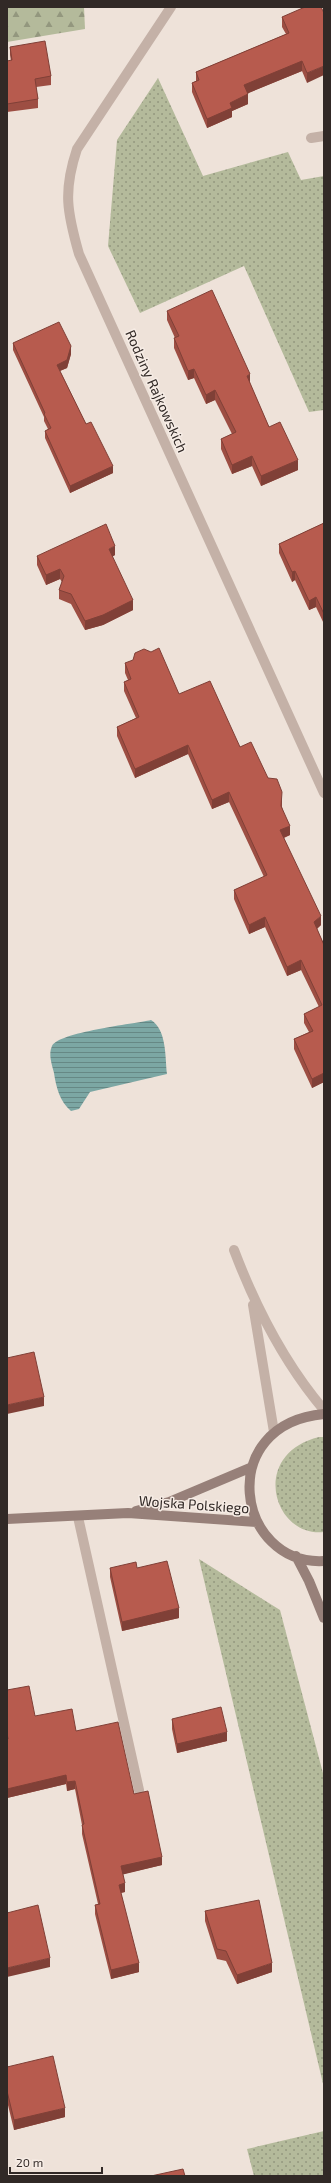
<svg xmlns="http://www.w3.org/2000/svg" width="331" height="2183" font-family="'Exo 2',sans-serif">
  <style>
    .grass { fill: url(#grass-dots) }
    .forest { fill: url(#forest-firs) }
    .water { fill: url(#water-rules) }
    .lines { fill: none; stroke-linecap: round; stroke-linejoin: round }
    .lane { stroke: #c4b1a7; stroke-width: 10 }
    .street { stroke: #c4b1a7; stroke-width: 10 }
    .secondary { stroke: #978079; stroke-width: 10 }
    .wall { fill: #9d4e43 }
    .shaded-wall { fill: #804037 }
    .building { fill: #b75b4e; stroke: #804037 }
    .labels { text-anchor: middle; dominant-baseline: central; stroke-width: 3; stroke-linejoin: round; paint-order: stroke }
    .street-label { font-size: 14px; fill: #312926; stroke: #f6ece5 }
  </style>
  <defs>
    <pattern id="grass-dots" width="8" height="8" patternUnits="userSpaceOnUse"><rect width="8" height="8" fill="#b4ba9b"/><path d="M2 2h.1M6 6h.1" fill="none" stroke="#93977e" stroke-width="1.8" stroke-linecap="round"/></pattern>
    <pattern id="forest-firs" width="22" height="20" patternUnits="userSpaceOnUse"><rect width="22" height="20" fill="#b4ba9b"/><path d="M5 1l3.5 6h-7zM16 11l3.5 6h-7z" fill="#93977e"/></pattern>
    <pattern id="water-rules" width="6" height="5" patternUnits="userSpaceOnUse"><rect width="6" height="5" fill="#7ca7a4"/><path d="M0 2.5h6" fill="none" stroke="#668885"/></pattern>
  </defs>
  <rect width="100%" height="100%" fill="#eee2d9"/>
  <!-- grass -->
  <path class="grass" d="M158,78L203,176L288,152L301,180L324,176V410L309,412L244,266L140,313L108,246L117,140Z
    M319,1437H324V1532C273,1538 249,1454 319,1437Z
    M199,1559L280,1610L324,1777V2088Z
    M324,2131V2176H254L247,2149Z"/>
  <!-- forest -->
  <path class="forest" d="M7,7H84L85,29L7,42Z"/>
  <!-- water -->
  <path class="water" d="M151,1020C167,1030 165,1057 167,1074L90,1092L79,1109L71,1111C60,1102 56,1087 54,1073C52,1065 48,1054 52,1046C59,1032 134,1024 151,1020Z"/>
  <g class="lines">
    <!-- lane -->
    <path class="lane" d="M234,1250C256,1308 284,1363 324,1410
      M253,1305L274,1432
      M78,1517L139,1790"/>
    <!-- street -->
    <path class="street" d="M171,7L77,149C63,191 67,212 79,254L324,793
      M311,138L324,136"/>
    <!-- secondary -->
    <path class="secondary" d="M324,1414C214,1424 236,1566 324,1561
      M136,1511L169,1502L252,1467
      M7,1519L128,1513L257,1522
      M296,1556L309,1581L324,1618"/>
  </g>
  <!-- wall -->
  <path class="wall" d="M321,7L307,83L302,71L248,93V104L232,111V117L207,128L192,92V83L196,81V72L286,34L282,27V17Z
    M10,47L51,76V85L36,87L38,99V108L7,112V61H11L10,55Z
    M167,311L250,384L269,427L298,470L261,486L252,466L232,474L221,449V439L232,434L215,400L206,404L194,378L188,380L174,348V338H175L167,320Z
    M13,343L71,354L67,368L60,371L86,424L113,473L70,493L45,438V431L48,429L44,421V417L13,350Z
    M324,523V624L316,607L309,610L295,580L292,582L279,553V544Z
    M115,555L112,557L133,610L103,625L85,630L71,604L59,599V590L62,582L60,579L46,585L37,565V556Z
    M125,663L179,694L240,747L268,778L282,801V807L290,835L284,838L321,925L317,929L324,945V1082L312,1088L294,1049V1039L309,1032L304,1023V1014L319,1007L301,970L287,976L265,927L249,934L234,899V890L264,877L229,802L212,809L188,754L135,778L117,736V727L136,718L124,691V682L128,680L125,673Z
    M324,1133V1146L323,1143V1134Z
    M110,1568H137L179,1618L122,1631L110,1577Z
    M7,1690L35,1716L76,1731L134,1794L162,1865L123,1874L125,1892L121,1893L139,1972L111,1979L95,1914V1905L98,1904L82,1834V1825L75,1789L67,1791L66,1784L7,1798Z
    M172,1719L227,1741L177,1753L172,1729Z
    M205,1911L272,1972L237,1984L226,1961L217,1959L205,1921Z
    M7,2067L65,2117L14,2130L7,2101Z"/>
  <!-- shaded-wall -->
  <path class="shaded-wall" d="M302,61V71L244,95V85Z
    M324,66V75L307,83V73Z
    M248,94V104L232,111V117L207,128V119L230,103Z
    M71,346V354L67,368L57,372V365Z
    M194,369V378L188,380V371Z
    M250,374V384L247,385V376Z
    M215,390V400L206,404V395Z
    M252,456V466L232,474V465Z
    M298,460V470L261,486V476Z
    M113,466V473L70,493V486Z
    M115,546V555L109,558V549Z
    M60,569V579L46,585V575Z
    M295,571V580L292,582V572Z
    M316,597V607L309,610V601Z
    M133,600V610L103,625L85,630V621Z
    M188,745V754L135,778V769Z
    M229,792V802L212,809V800Z
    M290,826V835L280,839V830Z
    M321,916V925L314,931V922Z
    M265,917V927L249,934V925Z
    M301,960V970L287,976V967Z
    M324,1073V1082L312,1088V1079Z
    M44,1397V1406L7,1414V1405Z
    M179,1608V1618L122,1631V1622Z
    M227,1732V1741L177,1753V1744Z
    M66,1775V1784L7,1798V1789Z
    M75,1781V1789L67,1791V1782Z
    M162,1857V1865L121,1875V1866Z
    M125,1883V1892L119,1893V1885Z
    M50,1958V1967L7,1977V1968Z
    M139,1963V1972L111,1979V1970Z
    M272,1963V1972L237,1984V1975Z
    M65,2108V2117L14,2130V2120Z"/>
  <!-- building -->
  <path class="building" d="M305,7H321L324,13V66L307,73L302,61L244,85L248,94L230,103L232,108L207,119L192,83L199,80L196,72L289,33L282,17Z
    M45,41L51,76L35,79L38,99L7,104V61L12,60L10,47Z
    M212,290L250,374L247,376L269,427L280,422L298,460L261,476L252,456L232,465L221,439L236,432L215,390L206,395L194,369L188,371L174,338L179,336L167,311Z
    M59,322L71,346L67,360L57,365L86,424L91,422L113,466L70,486L45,431L51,428L44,414L45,413L13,343Z
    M324,523V614L316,597L309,601L295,571L292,572L279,544Z
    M106,524L115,546L109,549L133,600L103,615L85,621L71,594L59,590L64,576L60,569L46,575L37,556Z
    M159,648L179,694L210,681L240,747L251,742L268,778L277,779L282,792L281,806L290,826L280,830L321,916L314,922L324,945V1073L312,1079L294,1039L313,1031L304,1014L322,1005L301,960L287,967L265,917L249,925L234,890L267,875L229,792L212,800L188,745L135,769L117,727L139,717L124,682L131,679L125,663L133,660L135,653L144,649L151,652Z
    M34,1352L44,1397L7,1405V1358Z
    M167,1561L179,1608L122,1622L110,1568L136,1562L137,1568Z
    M29,1686L35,1716L72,1709L76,1731L118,1722L134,1794L148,1791L162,1857L121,1866L125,1883L119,1885L139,1963L111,1970L95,1905L100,1904L82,1825L84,1824L75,1781L67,1782L66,1775L7,1789V1739H8L7,1733V1690Z
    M221,1707L227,1732L177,1744L172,1719Z
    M259,1900L272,1963L237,1975L226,1951L217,1949L205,1911Z
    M38,1905L50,1958L7,1968V1913Z
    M53,2056L65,2108L14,2120L7,2091V2067Z
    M183,2169L185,2176H151Z"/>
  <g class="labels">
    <!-- street labels -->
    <g class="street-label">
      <text transform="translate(157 391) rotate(66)">Rodziny Rajkowskich</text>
      <text transform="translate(194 1504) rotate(4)">Wojska Polskiego</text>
    </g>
  </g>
  <!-- border -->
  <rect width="331" height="2183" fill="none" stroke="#312926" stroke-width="16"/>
  <!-- scale -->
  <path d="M10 2167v6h92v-6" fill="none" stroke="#312926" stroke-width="2"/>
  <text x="16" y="2167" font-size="12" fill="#312926" stroke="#f6ece5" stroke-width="3" paint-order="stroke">20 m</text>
</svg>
